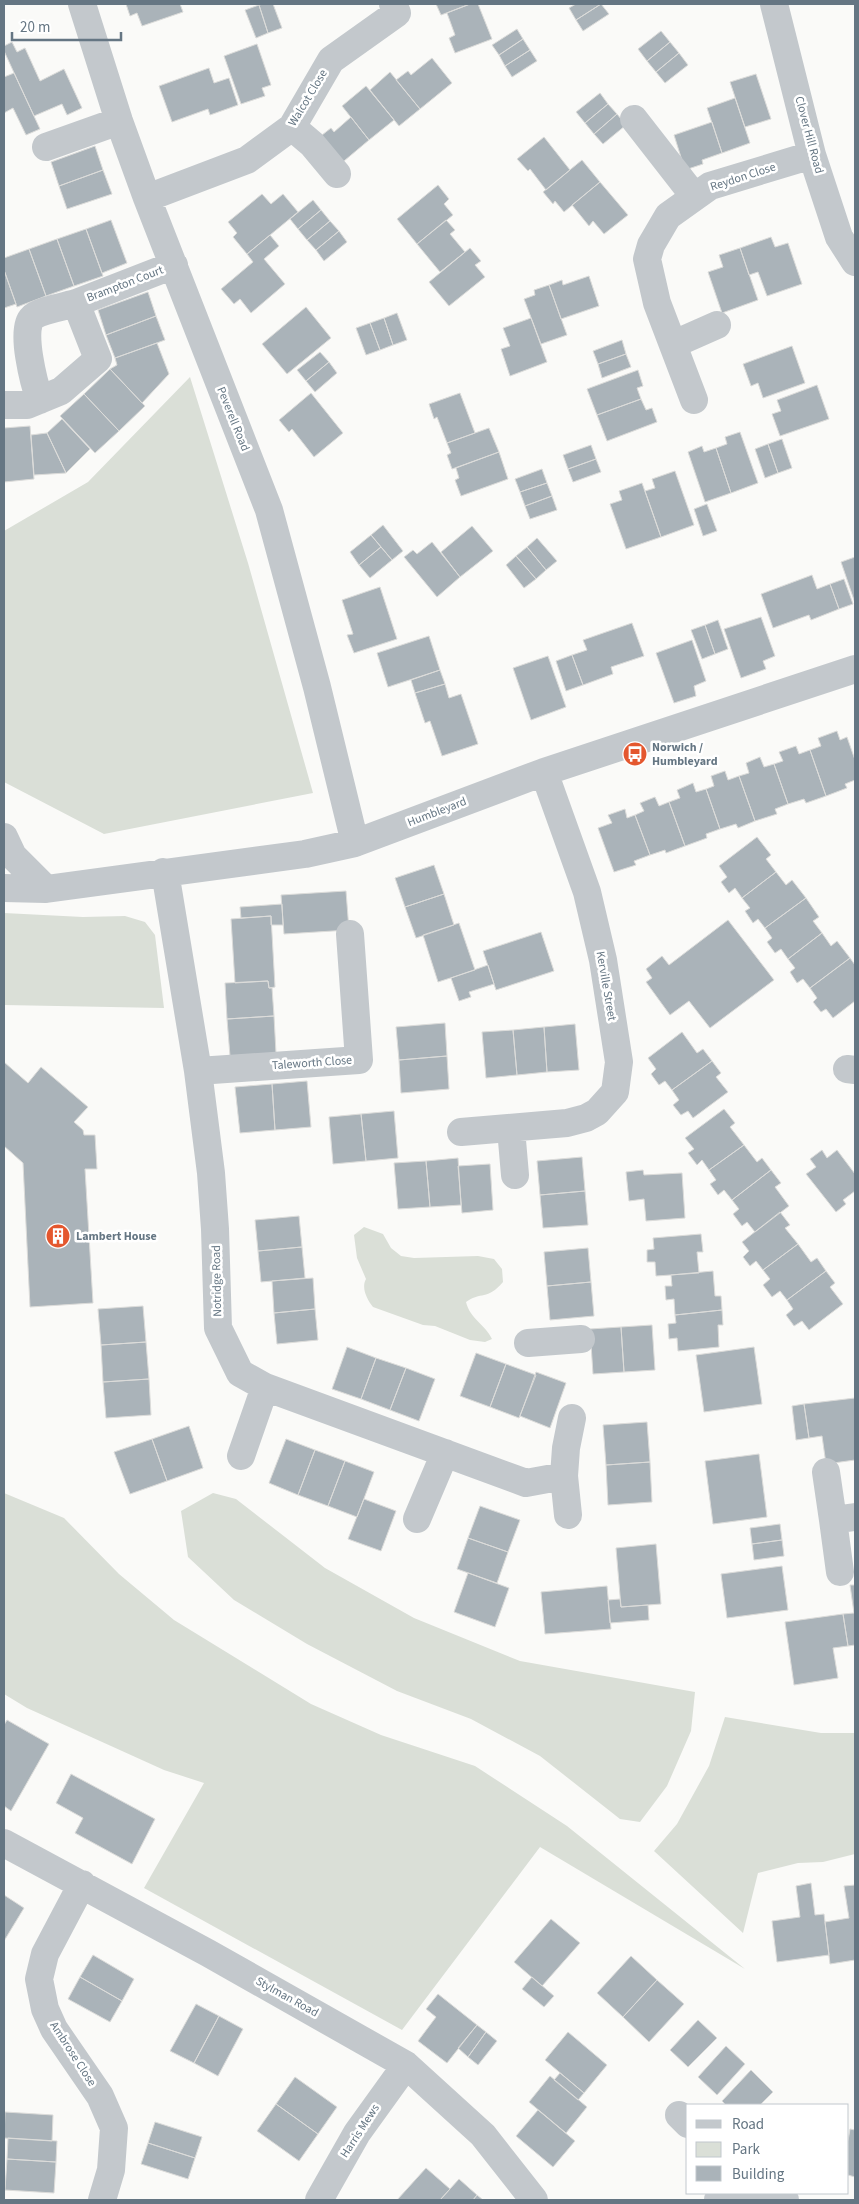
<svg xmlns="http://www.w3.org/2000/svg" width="859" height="2204" font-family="'Source Sans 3',sans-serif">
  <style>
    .green { fill: #dadfd7 }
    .building { fill: #aab3b9; stroke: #dcdcda }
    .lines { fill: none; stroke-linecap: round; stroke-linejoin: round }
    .minor { stroke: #c3c8cc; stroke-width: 28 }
    .labels { text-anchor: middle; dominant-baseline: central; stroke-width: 5; stroke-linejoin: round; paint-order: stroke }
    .street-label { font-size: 12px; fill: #657683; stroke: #fff }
    .poi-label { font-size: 12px; font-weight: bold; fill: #657683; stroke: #fff; text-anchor: start }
  </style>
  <rect width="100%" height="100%" fill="#fafaf8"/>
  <!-- green -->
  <path class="green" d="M190,377L248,563L313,793L104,834L4,782V531L88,482Z
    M4,913L83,917L125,916L145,922L155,935L164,1008L4,1005Z
    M364,1227L383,1234L391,1248L401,1256L414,1258L478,1256L494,1259L502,1269L503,1282C487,1301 481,1291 466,1302C470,1319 485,1324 492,1339L485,1342L470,1340L435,1326L423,1325L373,1307C367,1299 361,1288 366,1279L357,1258L354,1235Z
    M4,1493L64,1518L119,1574L174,1620L311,1704L381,1735L475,1766L567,1826L745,1969L540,1847L402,2030L144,1888L204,1783L164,1770L27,1708L4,1694Z
    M213,1493L236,1499L325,1568L414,1618L520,1661L695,1692L691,1731L667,1786L640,1822L620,1819L540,1756L471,1719L397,1691L307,1644L234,1600L188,1557L181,1511Z
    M725,1717L821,1733H855V1854L823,1862L798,1863L758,1873L743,1933L654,1851L677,1824L709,1766Z"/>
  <!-- building -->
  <path class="building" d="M126,4H180L183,12L142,26L137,13L130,16Z
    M264,4H273L282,28L268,33L259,5Z
    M436,4H470L441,15Z
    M470,4H478L492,39L455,53L449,38L455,35L447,13Z
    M576,4H601L576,20L569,8Z
    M601,4L609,14L583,31L576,20Z
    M259,5L268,33L256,38L245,10Z
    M517,29L523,39L499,55L492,45Z
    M661,31L670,42L647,61L638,49Z
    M523,39L530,50L505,66L499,55Z
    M12,42L17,52L25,48L40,81L64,69L82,108L67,115L62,104L34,116L4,51V46Z
    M670,42L679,53L656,72L647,61Z
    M257,44L271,85L262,88L265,96L241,104L224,56Z
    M530,50L537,61L512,77L505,66Z
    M679,53L688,65L665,83L656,72Z
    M432,58L452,83L420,109L396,80L408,71L411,75Z
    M209,68L214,83L229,78L238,105L210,115L208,109L172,122L159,86Z
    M390,72L420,109L399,126L370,90Z
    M14,73L40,129L26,135L13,108L4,113V77Z
    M756,74L771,119L745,127L730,82Z
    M366,86L394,120L369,140L342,106Z
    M600,93L608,104L585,123L576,112Z
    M735,98L750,143L722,153L707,108Z
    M608,104L617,114L594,134L585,123Z
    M617,114L626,125L603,144L594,134Z
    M351,117L369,140L338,166L317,139L331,128L334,132Z
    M712,122L722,153L702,160L703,164L685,170L674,135Z
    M544,137L570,170L546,190L530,169L528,171L517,159Z
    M95,146L103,170L59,186L51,162Z
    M582,160L600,182L564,212L555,201L553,204L543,192Z
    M103,170L112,194L67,209L59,186Z
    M600,182L628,215L604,234L593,221L589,226L572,205Z
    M438,185L449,199L444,204L453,215L417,244L397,219Z
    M262,194L271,204L283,194L298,212L247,254L233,237L237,233L228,222Z
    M313,200L321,210L298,229L290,219Z
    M321,210L330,221L307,240L298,229Z
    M111,220L127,263L102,273L86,229Z
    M446,220L455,230L450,234L465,252L440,272L417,244Z
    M330,221L339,231L316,250L307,240Z
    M86,229L103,276L74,286L57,239Z
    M339,231L347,242L324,261L316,250Z
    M270,235L279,246L264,259L285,284L251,313L240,299L234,304L221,289L253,262L247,254Z
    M771,237L775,247L788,243L802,284L767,296L758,272L749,275L740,248Z
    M57,239L74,286L46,296L29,249Z
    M470,248L481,261L475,265L485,277L449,306L429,282Z
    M740,248L758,300L722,313L708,272L723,267L719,255Z
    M29,249L46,296L17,307L4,270V258Z
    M4,270L16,304L4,308Z
    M589,276L599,306L561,319L549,285L562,280L563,285Z
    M549,285L567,335L541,344L524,299L535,295L534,290Z
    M148,292L156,316L106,335L98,310Z
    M306,307L331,338L287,374L262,344Z
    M397,313L407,340L393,345L384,318Z
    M156,316L165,340L115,358L106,335Z
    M384,318L393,345L380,350L370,323Z
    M531,318L547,362L510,376L501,349L510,346L503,328Z
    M370,323L380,350L366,355L356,328Z
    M622,340L626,354L598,364L593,351Z
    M157,343L169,374L142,403L110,369L117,365L115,358Z
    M792,346L805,383L763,398L758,383L751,386L743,364Z
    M320,352L329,362L306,381L297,370Z
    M626,354L631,367L602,378L598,364Z
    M329,362L337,373L315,392L306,381Z
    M110,369L145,406L119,431L84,394Z
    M638,370L643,386L637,388L641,399L597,415L587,389Z
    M817,385L829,419L780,436L772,414L781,411L777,400Z
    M311,393L343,433L314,457L292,429L289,432L279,420Z
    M460,393L475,433L447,443L437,417L434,419L429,404Z
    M84,394L119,431L95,453L60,416Z
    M641,399L646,410L652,408L657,422L607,441L597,415Z
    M62,419L90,449L66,473L47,433Z
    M30,426L34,479L4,482V428Z
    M489,428L499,452L452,469L447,455L451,453L447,443Z
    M740,432L758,483L731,493L716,448L727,444L725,437Z
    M47,433L66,473L34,475L31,435Z
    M782,439L792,468L778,473L768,444Z
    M768,444L778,473L765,478L755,449Z
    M591,445L596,459L568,469L563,455Z
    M702,446L704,452L716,448L731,493L705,502L688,452Z
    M499,452L508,479L461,496L455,480L459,478L456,468Z
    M596,459L601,472L573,482L568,469Z
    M542,469L547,483L520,492L515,479Z
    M675,471L694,525L661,537L645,491L655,488L652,479Z
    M547,483L552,496L525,506L520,492Z
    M642,483L661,537L626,549L610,504L622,500L619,491Z
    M552,496L557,510L530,519L525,506Z
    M707,504L717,531L703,536L694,509Z
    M383,525L403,551L392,560L371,535Z
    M472,526L493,551L460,577L441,552Z
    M371,535L381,547L359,565L350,552Z
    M537,538L557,561L546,570L527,547Z
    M432,542L460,577L437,597L404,557L413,550L417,554Z
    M381,547L392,560L370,578L359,565Z
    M527,547L546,570L536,579L516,556Z
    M516,556L536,579L524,588L506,565Z
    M855,557V603L841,562Z
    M812,575L817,589L830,584L839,609L811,620L809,615L773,628L761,594Z
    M844,579L853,604L839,609L830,584Z
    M380,587L397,639L354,653L347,635L353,634L342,600Z
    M761,617L775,656L763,661L766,669L741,678L724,629Z
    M718,620L728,649L715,654L705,625Z
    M632,623L644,656L611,667L613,674L583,685L572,655L587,650L583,640Z
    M705,625L715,654L702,659L691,630Z
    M429,636L440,670L388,687L377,653Z
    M692,640L706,681L694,686L696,696L674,703L656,653Z
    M572,655L583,685L566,691L556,661Z
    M548,656L566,707L531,720L513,668Z
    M440,670L445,684L415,693L411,680Z
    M445,684L449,698L461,694L478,744L442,756L430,721L425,723L415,693Z
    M837,731L840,740L847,737L855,760V780L845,784L847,788L826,796L810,750L821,746L818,738Z
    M796,746L799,754L810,750L826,796L806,803L804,799L788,804L774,764L783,761L779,752Z
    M760,757L764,767L774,764L788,804L775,809L777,814L755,821L739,776L749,773L746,763Z
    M725,771L728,780L739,776L755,821L738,828L736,824L720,829L706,789L714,786L711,776Z
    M693,783L696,792L706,789L720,829L706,834L707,838L685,846L669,802L680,798L677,790Z
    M655,797L659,806L669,802L685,846L666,853L665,850L650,855L635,815L644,811L640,803Z
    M625,809L627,818L635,815L650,855L634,861L636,865L614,872L598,828L612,823L608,815Z
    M757,837L771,855L766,859L776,872L742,898L735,888L729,893L721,882L727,877L719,866Z
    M434,865L444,894L405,907L395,878Z
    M776,872L786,885L792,880L806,898L765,928L758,919L753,923L745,911L750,908L742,898Z
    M346,891L349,930L284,934L281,895Z
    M444,894L454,925L416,938L405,907Z
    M806,898L819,917L813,921L822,933L788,959L781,949L775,953L767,942L772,938L765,928Z
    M282,904L283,925H271V916L241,918L240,907Z
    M271,916L275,987L269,988L268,981L235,983L231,919Z
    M728,920L774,980L710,1028L689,1001L670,1015L646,982L652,978L646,969L662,956L669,965Z
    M459,923L475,970L438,982L423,935Z
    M541,932L554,971L496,990L483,951Z
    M822,933L831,946L837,941L850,958L810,988L803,979L797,983L790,972L795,968L788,959Z
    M850,958L855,965V1001L833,1018L826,1009L821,1012L813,1002L817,998L810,988Z
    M488,965L494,984L469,992L471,997L459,1001L451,978Z
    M268,981L269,988H272L274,1016L227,1019L225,983Z
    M274,1016L276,1053L230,1056L227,1019Z
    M445,1023L447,1056L399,1060L396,1027Z
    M575,1024L579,1070L547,1072L544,1027Z
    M544,1027L547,1072L517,1075L513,1030Z
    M513,1030L517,1075L486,1078L482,1032Z
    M682,1032L697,1053L703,1049L712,1061L672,1090L665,1081L659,1085L651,1074L656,1069L648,1058Z
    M447,1056L449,1089L401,1093L399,1060Z
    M712,1061L721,1073L716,1077L728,1092L693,1118L688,1111L681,1115L673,1105L679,1100L672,1090Z
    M4,1062L28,1083L41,1067L88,1107L74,1122L83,1130L84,1135H95L97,1169H85L93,1303L30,1307L23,1163L4,1146Z
    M307,1081L311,1127L275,1130L272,1084Z
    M272,1084L275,1130L240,1133L235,1087Z
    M724,1109L735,1123L730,1127L744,1145L709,1170L702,1160L697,1165L688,1153L694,1149L685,1138Z
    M394,1111L398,1158L366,1161L361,1114Z
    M361,1114L366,1161L333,1164L329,1117Z
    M744,1145L757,1162L762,1158L771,1170L732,1200L724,1190L718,1195L710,1184L716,1180L709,1170Z
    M822,1150L827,1158L837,1150L855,1174V1191L843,1200L846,1204L836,1212L806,1174L816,1167L810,1159Z
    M582,1157L585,1191L540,1195L537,1161Z
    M458,1158L461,1205L430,1207L426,1161Z
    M426,1161L430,1207L398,1209L394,1163Z
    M490,1164L493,1210L462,1213L458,1166Z
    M643,1170L644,1175L682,1173L685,1218L646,1221L644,1199L629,1201L626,1172Z
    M771,1170L781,1183L775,1187L789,1206L755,1232L747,1222L742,1226L733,1214L739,1209L732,1200Z
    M585,1191L588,1225L543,1228L540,1195Z
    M780,1212L790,1225L785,1228L798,1244L763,1270L756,1261L750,1266L743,1257L749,1251L742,1242Z
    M299,1216L302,1247L258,1251L255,1220Z
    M701,1234L703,1252H697L699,1273L656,1276L655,1262H647V1250L654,1249L653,1238Z
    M798,1244L811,1262L817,1258L826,1271L787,1300L780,1291L772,1297L763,1285L770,1279L763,1270Z
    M302,1247L305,1278L261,1282L258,1251Z
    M588,1248L591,1282L547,1286L544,1252Z
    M713,1271L715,1296H721L722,1310L675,1315L674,1299L666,1300L665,1286H672L671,1275Z
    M826,1271L835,1283L830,1287L843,1304L809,1330L802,1321L794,1326L786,1315L793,1309L787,1300Z
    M313,1278L315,1309L274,1313L272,1281Z
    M591,1282L594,1316L550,1320L547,1286Z
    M143,1306L146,1342L101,1345L98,1309Z
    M315,1309L318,1340L277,1344L274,1313Z
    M722,1310L723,1325H718L719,1347L678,1351L677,1338L669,1339L668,1324L676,1323L675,1315Z
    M652,1325L655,1370L624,1372L621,1327Z
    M621,1327L624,1372L593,1374L590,1329Z
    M146,1342L149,1379L103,1382L101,1345Z
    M347,1347L376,1358L361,1399L332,1389Z
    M754,1347L762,1404L704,1412L696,1355Z
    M476,1353L506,1364L490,1407L460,1396Z
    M376,1358L406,1368L390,1410L361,1399Z
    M506,1364L536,1375L519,1418L490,1407Z
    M406,1368L435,1379L419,1421L390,1410Z
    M536,1372L566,1383L550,1428L520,1416Z
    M149,1379L151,1415L106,1418L103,1382Z
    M855,1398V1460L826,1464L822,1436L809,1438L804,1404Z
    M804,1404L809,1438L796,1440L792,1406Z
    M647,1422L650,1462L606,1465L603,1425Z
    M189,1426L203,1468L167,1481L152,1439Z
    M152,1439L167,1481L130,1494L114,1452Z
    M286,1439L315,1450L298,1495L269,1483Z
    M315,1450L345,1461L328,1506L298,1495Z
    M759,1454L767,1517L713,1524L705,1461Z
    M345,1461L374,1472L357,1517L328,1506Z
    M650,1462L652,1502L608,1505L606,1465Z
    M364,1499L396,1511L381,1551L348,1539Z
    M480,1506L520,1520L508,1552L468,1538Z
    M780,1524L782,1540L752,1544L750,1528Z
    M468,1538L508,1552L497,1583L457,1569Z
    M782,1540L784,1556L754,1560L752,1544Z
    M656,1544L661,1604L621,1607L616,1548Z
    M782,1566L788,1610L727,1618L721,1574Z
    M468,1573L509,1588L495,1627L454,1612Z
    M850,1585H855V1645L848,1646L843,1614L854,1613Z
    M607,1586L611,1629L545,1634L541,1592Z
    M620,1599L621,1607L648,1605L649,1620L610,1623L608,1600Z
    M843,1614L848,1646L833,1648L838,1678L794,1685L785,1622Z
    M7,1720L49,1744L11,1811L4,1806V1725Z
    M71,1774L155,1819L132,1864L75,1833L83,1818L56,1803Z
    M811,1883L815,1915L824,1914L829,1955L777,1962L772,1921L800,1917L796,1886Z
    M855,1885V1960L830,1964L825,1922L849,1918L844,1886Z
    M4,1895L24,1908L4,1941Z
    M551,1919L580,1943L542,1986L514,1962Z
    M93,1955L134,1979L122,2001L80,1977Z
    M631,1956L657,1980L623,2017L597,1993Z
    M80,1977L122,2001L110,2022L68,1999Z
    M532,1977L554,1996L544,2007L522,1989Z
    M657,1980L684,2004L649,2042L623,2017Z
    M438,1994L477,2025L447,2063L418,2041L436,2017L426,2009Z
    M196,2004L219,2016L194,2063L170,2051Z
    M219,2016L243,2029L218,2076L194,2063Z
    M698,2020L717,2038L688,2067L670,2050Z
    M477,2025L486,2032L468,2057L458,2048Z
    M486,2032L497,2041L478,2065L468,2057Z
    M568,2032L607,2065L584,2093L545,2060Z
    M726,2046L745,2064L717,2095L698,2077Z
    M751,2070L773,2092L760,2105H726L722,2101Z
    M560,2073L584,2093L578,2100L554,2080Z
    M550,2076L587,2107L566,2133L529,2102Z
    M295,2077L337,2107L318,2134L276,2104Z
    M276,2104L318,2134L299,2161L257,2131Z
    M538,2110L575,2141L553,2167L516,2136Z
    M5,2112L53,2115L52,2141L4,2138Z
    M155,2122L202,2137L195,2158L148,2143Z
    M850,2129L855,2130V2177L848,2175V2141Z
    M8,2138L57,2141L56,2162L7,2159Z
    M148,2143L195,2158L188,2179L141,2164Z
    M7,2159L56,2162L54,2193L5,2190Z
    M426,2168L450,2189L440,2200H397Z
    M459,2179L477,2195L473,2200H440Z
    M477,2195L483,2200H473Z"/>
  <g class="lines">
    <!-- minor -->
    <path class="minor" d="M82,4L119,121L147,198L269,510L317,687L355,843
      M774,4L812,155L839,237L855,262
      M634,119L694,196
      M292,127L312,144L337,174
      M46,147L119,121
      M147,198L247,160L292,127L331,60L397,13L393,4
      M674,344L717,325
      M40,400C34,384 20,329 32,318C38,311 66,306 76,303
      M694,400L657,303L647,259L651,245L668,216L710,186L812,155
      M4,405H27L61,391L98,359L76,303L174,265
      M4,837L13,856L46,889
      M163,872L167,884L198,1071L211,1173L215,1229L218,1328L240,1373L265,1387L526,1483L564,1476L566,1448L572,1418
      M4,888L46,889L305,854L355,843L544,772L855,669
      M847,1069L855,1070
      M198,1071L359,1060L350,934
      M511,1129L515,1175
      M461,1132L567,1123L586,1118L597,1112L615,1092L619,1062L603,960L587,892L544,772
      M528,1343L581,1339
      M241,1456L265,1387
      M826,1472L833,1520L855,1517
      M564,1476L568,1515
      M417,1519L445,1453
      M833,1520L840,1572
      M4,1843L208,1953L406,2065L483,2135L534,2200
      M82,1884L45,1954L39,1979L45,2009L54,2029L100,2096L114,2128L111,2170L102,2200
      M679,2115L688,2124
      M746,2193L785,2200
      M319,2200L357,2133L406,2065
      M718,2200L723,2193"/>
  </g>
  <!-- icons -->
  <defs>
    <symbol id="bus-disc" viewBox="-11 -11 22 22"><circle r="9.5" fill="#e4572e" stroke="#fff"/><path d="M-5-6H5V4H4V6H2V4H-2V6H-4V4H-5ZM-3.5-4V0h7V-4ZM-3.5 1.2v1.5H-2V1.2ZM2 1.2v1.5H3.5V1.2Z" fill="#fff"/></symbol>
    <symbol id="building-disc" viewBox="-11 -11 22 22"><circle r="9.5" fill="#e4572e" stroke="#fff"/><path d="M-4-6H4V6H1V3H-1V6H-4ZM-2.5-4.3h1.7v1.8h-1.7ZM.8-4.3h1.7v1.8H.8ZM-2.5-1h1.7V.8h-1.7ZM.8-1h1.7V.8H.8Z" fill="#fff"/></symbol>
  </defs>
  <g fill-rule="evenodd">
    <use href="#bus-disc" x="621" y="740" width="28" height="28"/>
    <use href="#building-disc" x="44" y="1222" width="28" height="28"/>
  </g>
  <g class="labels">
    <!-- street labels -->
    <g class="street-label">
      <text transform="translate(308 98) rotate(-59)">Walcot Close</text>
      <text transform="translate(809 135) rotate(75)">Clover Hill Road</text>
      <text transform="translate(743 177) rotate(-18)">Reydon Close</text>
      <text transform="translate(125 284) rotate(-21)">Brampton Court</text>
      <text transform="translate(233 419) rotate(68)">Peverell Road</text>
      <text transform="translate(437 812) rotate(-21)">Humbleyard</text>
      <text transform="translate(606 986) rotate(80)">Kerville Street</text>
      <text transform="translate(312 1063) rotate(-4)">Taleworth Close</text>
      <text transform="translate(217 1281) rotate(-91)">Notridge Road</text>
      <text transform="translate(287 1997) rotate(29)">Stylman Road</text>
      <text transform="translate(73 2054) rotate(57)">Ambrose Close</text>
      <text transform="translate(360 2131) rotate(-57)">Harris Mews</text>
    </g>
    <!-- poi labels -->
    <g class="poi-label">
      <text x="652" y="747">Norwich /<tspan x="652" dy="14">Humbleyard</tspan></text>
      <text x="76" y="1236">Lambert House</text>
    </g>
  </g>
  <!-- border -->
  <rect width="859" height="2204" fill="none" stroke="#657683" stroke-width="10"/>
  <!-- legend -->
  <rect x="686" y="2104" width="162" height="90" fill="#ffffff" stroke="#c1c8cd"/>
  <rect x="696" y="2120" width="25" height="8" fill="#c3c8cc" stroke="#c1c8cd"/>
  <text x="732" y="2129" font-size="15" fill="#657683">Road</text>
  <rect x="696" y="2142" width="25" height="15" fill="#dadfd7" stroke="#c1c8cd"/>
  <text x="732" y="2154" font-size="15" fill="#657683">Park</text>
  <rect x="696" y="2166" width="25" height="15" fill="#aab3b9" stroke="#c1c8cd"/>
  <text x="732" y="2179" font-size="15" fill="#657683">Building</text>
  <!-- scale -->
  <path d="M12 32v8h109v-8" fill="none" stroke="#657683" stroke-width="2.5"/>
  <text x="20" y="32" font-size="15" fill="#657683" stroke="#ffffff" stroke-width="4" paint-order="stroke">20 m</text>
</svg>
